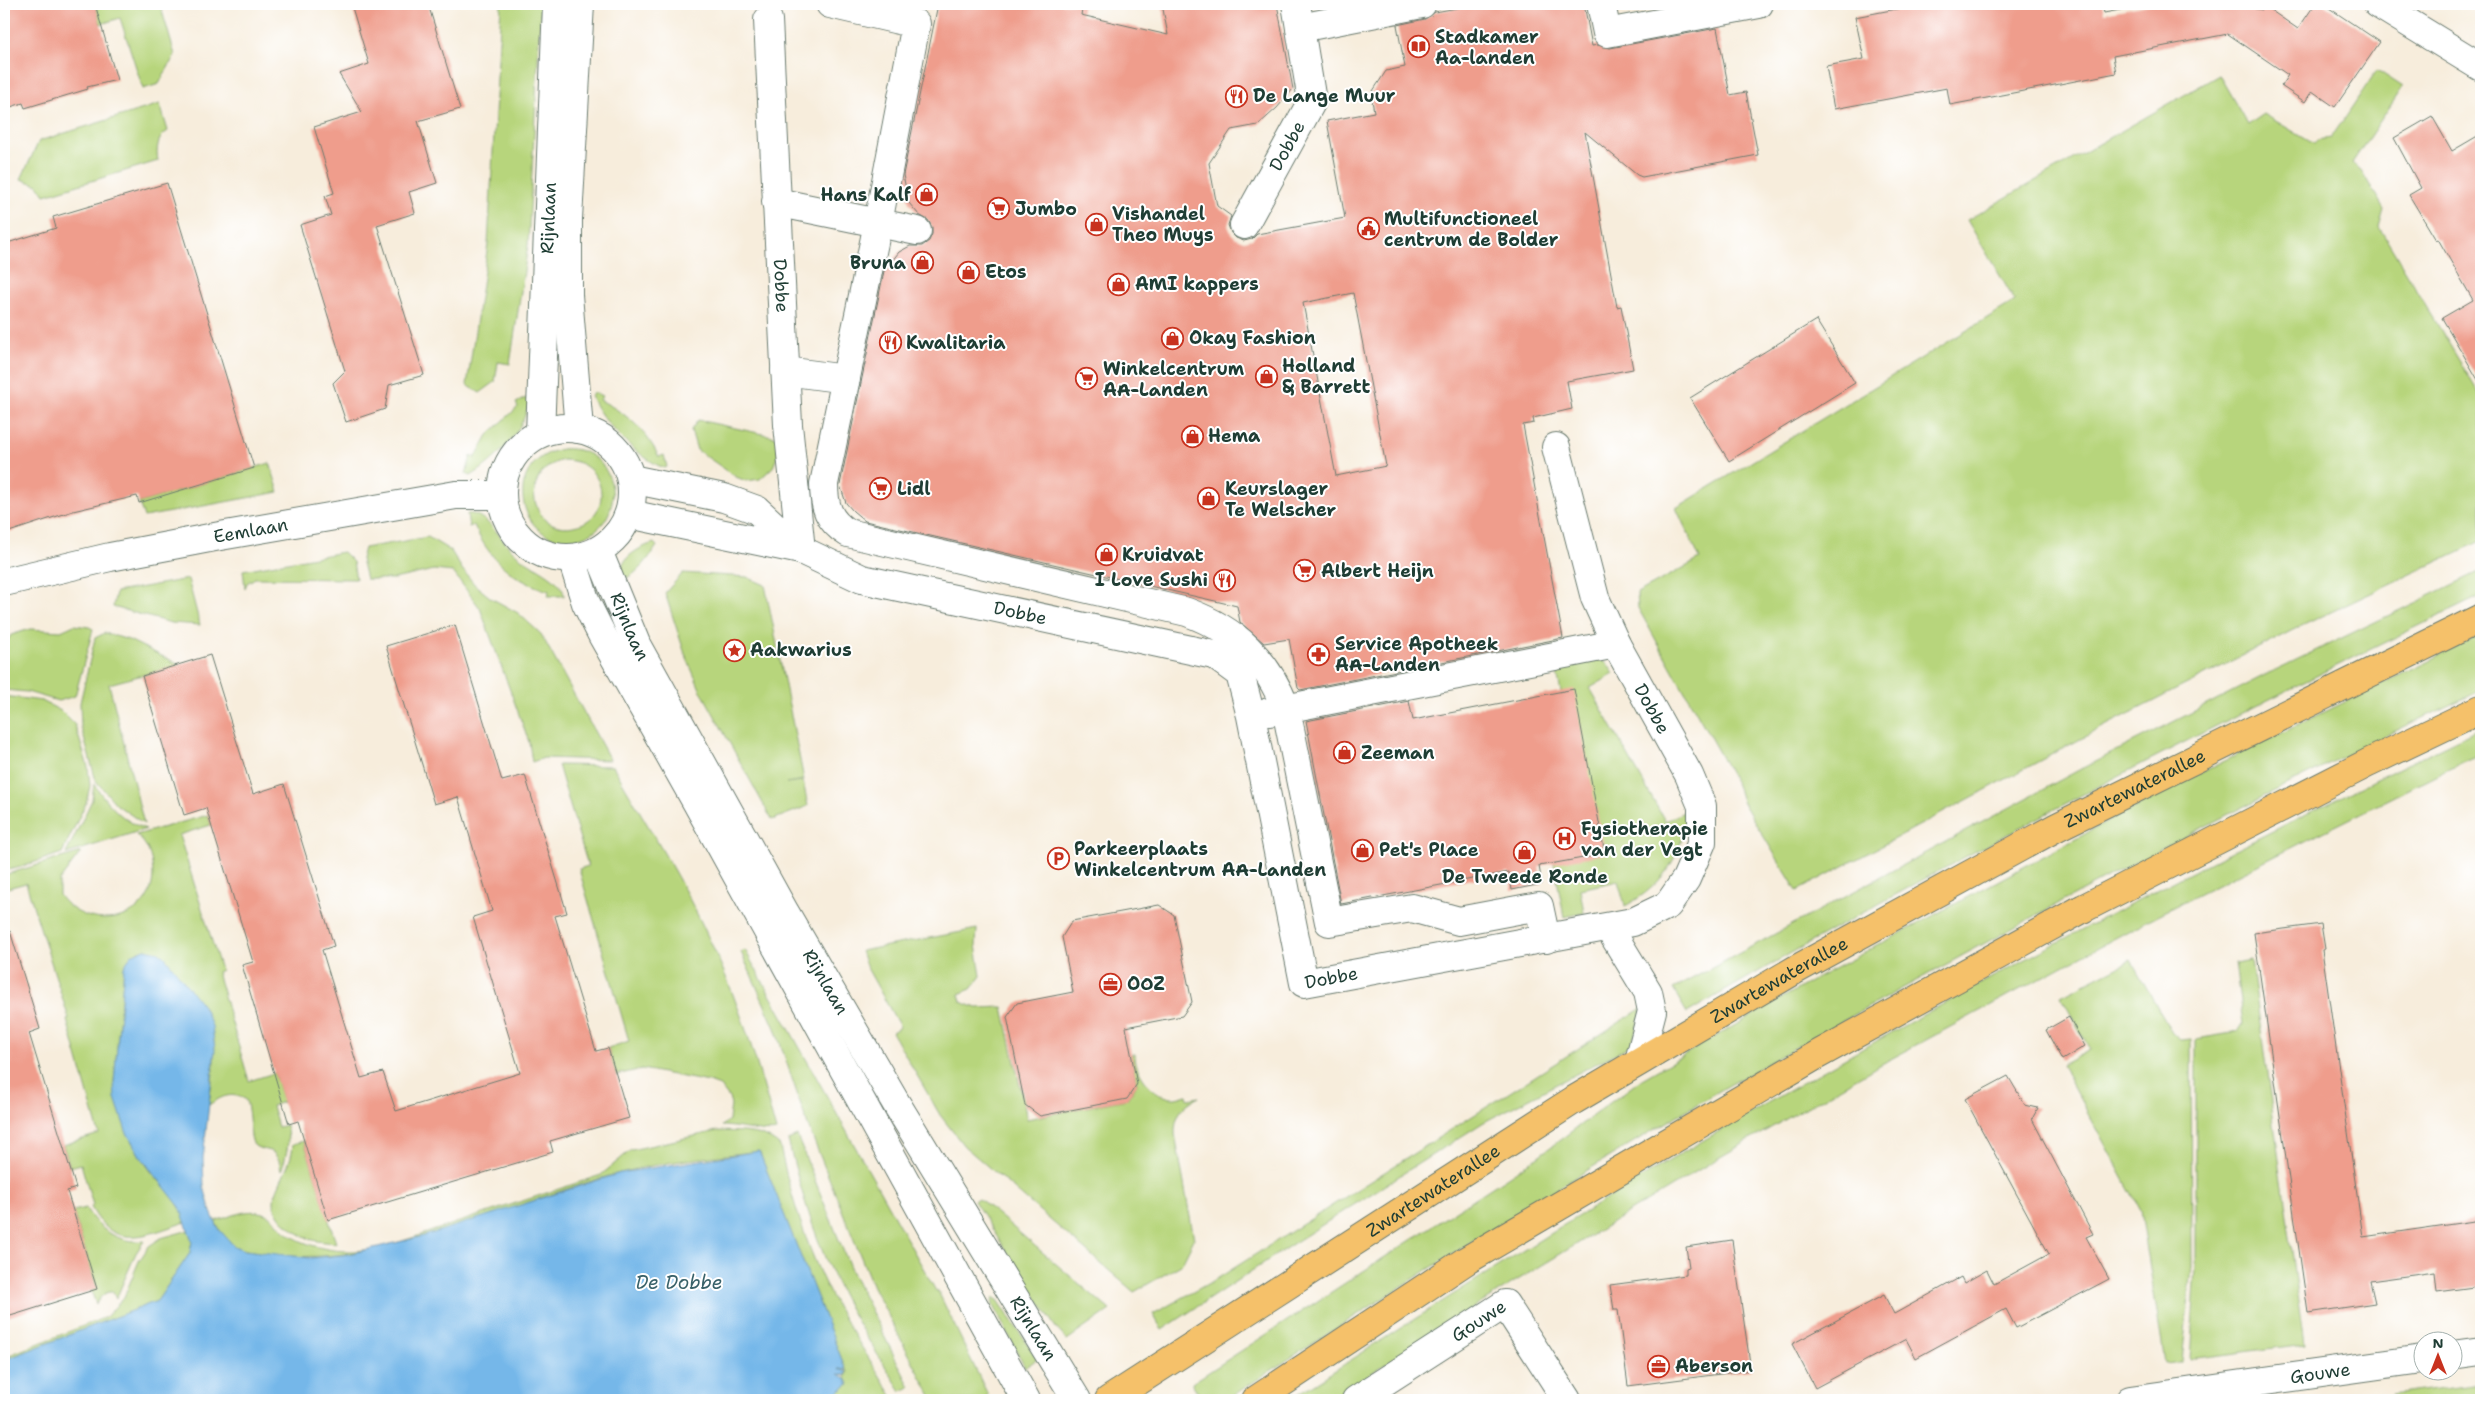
<svg xmlns="http://www.w3.org/2000/svg" width="2485" height="1404" font-family="'Shantell Sans',sans-serif">
  <style>
    .green { fill: #b7d57c; stroke: #6b8958; fill-rule: evenodd }
    .water { fill: #74b7e9; stroke: #4a7a8e }
    .building { fill: #ef9d8c; fill-rule: evenodd }
    .lines { fill: none; stroke-linecap: round; stroke-linejoin: round }
    .minor-casing { stroke: #6b7b6f; stroke-width: 30 }
    .major-casing { stroke: #6b7b6f; stroke-width: 30 }
    .minor { stroke: #fff; stroke-width: 28 }
    .major { stroke: #f5c16b; stroke-width: 28 }
    .labels { text-anchor: middle; dominant-baseline: central; stroke-width: 4; stroke-linejoin: round; paint-order: stroke }
    .poi-label { font-size: 18px; font-weight: bold; fill: #1f3d34; stroke: #fff; text-anchor: start }
    .street-label { font-size: 18px; fill: #1f3d34; stroke: #fff }
    .water-label { font-size: 19px; font-style: italic; fill: #39626a; stroke: #fff }
  </style>
  <rect width="100%" height="100%" fill="#fff"/>
  <filter id="ink" filterUnits="userSpaceOnUse"><feTurbulence type="fractalNoise" baseFrequency=".02" numOctaves="2"/><feDisplacementMap in="SourceGraphic" scale="10" xChannelSelector="R" yChannelSelector="G"/><feConvolveMatrix kernelMatrix="1 2 1 2 8 2 1 2 1" color-interpolation-filters="sRGB"/></filter>
  <filter id="wash" filterUnits="userSpaceOnUse"><feTurbulence type="fractalNoise" baseFrequency=".0096" numOctaves="4" result="noise"/><feDisplacementMap in="SourceGraphic" scale="20" xChannelSelector="R" yChannelSelector="G"/><feGaussianBlur stdDeviation="1.12" result="paint"/><feColorMatrix in="noise" values="0 0 0 0 0 0 0 0 0 0 0 0 0 0 0 0 0 1.4 0 .05"/><feComposite in="paint" operator="in"/></filter>
  <g filter="url(#wash)">
    <rect width="100%" height="100%" fill="#f7eddc"/>
    <!-- green -->
    <path class="green" d="M95,4H160L175,55L159,84L143,89L120,18L101,24Z
      M501,4H541L528,245L510,364L498,362L495,382L480,393L467,385L488,244Z
      M2377,70L2403,87L2352,163L2361,170L2384,209L2379,227L2481,397V541L2293,630L2103,727L1797,891L1742,801L1737,785L1638,608L1637,593L1700,559L1676,508L2015,301L1967,220L2219,75L2248,125L2264,114L2314,144L2318,140L2331,138Z
      M160,104L168,131C157,137 156,150 158,161L45,195L38,185L21,179L39,141Z
      M593,392L602,396L600,400C627,414 645,429 659,457L664,455L667,467L664,468C640,459 600,421 591,396Z
      M526,398L529,402C523,432 497,460 471,476L466,474L471,456L475,458L488,435L518,407L516,403Z
      M698,420L777,437L778,455L773,467L760,479L746,481L736,477L697,450L691,430Z
      M562,449C619,444 632,524 579,538C520,553 497,462 562,449ZM563,460C609,460 614,519 574,526C531,535 517,472 563,460Z
      M270,463L279,492L144,517L139,503Z
      M467,514C485,510 504,544 516,554C528,565 564,578 564,596H548L549,591C514,581 488,559 474,525L469,527Z
      M428,537L451,551L462,569L475,585L491,598L518,613L541,634L610,760L544,758L532,762L529,742L480,608L453,572L434,570L394,579H366L361,559L364,548Z
      M654,543L657,546C649,558 638,574 624,579C614,560 640,547 654,543Z
      M343,552L353,562L356,579L255,578L247,583L245,588L243,570Z
      M2481,571V596C2211,725 1945,862 1687,1013L1673,989L2079,770L2267,674Z
      M683,573L747,577L765,585L804,780L786,783L803,781L808,806L772,820L700,689L685,654L665,593Z
      M188,579L200,625L171,623L113,607L116,592Z
      M74,625L89,627L93,629L75,696L58,701L27,692L4,690V646L11,635L30,629L61,631Z
      M105,633L129,640L180,665L109,684L144,824L117,805L96,781L81,727L80,703L95,638Z
      M2481,635V690C2311,770 2143,857 1978,947C1863,1010 1748,1072 1637,1140C1498,1224 1362,1311 1226,1400H1202L1192,1383L1529,1163L1642,1079L1815,979L2178,784Z
      M1598,659L1607,663L1614,674L1590,688L1665,821L1684,812C1687,819 1685,827 1683,835C1674,868 1655,890 1625,906L1618,881L1580,889L1584,913L1564,917L1554,863L1561,692L1556,669Z
      M4,696L42,701L61,711L75,725L88,767L90,786L86,803L62,853L21,867L4,871Z
      M2481,728V753L2158,915L1876,1067L1717,1159L1516,1281L1329,1400H1289C1428,1310 1567,1221 1709,1137C1960,989 2219,855 2481,728Z
      M558,765L613,766C647,825 684,883 712,945C740,1005 759,1067 776,1131C766,1134 736,1126 722,1126L729,1120L731,1105L729,1098L720,1086L709,1082L642,1069L616,1075L608,1048L629,1041L579,869L588,866Z
      M94,784C107,803 123,822 146,829L66,854L92,800Z
      M208,815L211,825L179,835L221,970L217,972L249,1081L274,1073L283,1102L272,1106L278,1127L286,1125C290,1142 287,1154 281,1171L279,1160L274,1153C268,1149 260,1150 255,1146C248,1140 251,1110 245,1099C231,1092 222,1096 209,1105C213,1070 221,1038 203,1006L148,949L138,951L124,967L114,1082C117,1116 132,1148 153,1174C166,1189 180,1202 186,1222C149,1233 115,1254 91,1207L93,1205L81,1164L70,1167L63,1145L99,1134L67,1020L69,1019L26,883L4,889V875L81,852L59,881V895C88,937 162,922 152,864C150,852 146,843 136,835Z
      M977,929L976,945L981,976L971,989L959,994L961,1002L977,1008L1003,1007L1027,1119L1127,1099L1137,1084L1131,1054H1135C1135,1073 1151,1094 1171,1098C1176,1099 1182,1096 1187,1095L1188,1099L1199,1097C1182,1105 1175,1115 1175,1134L1194,1239L1181,1265L1134,1292L964,1146L940,1115L892,1032L900,1027L866,966L861,951Z
      M745,950L936,1291H938L988,1395L981,1400H933L929,1392L873,1287L808,1126L775,1028L741,952Z
      M2131,960L2172,1033L2180,1040L2191,1039L2192,1267L2182,1361L2165,1363L2141,1211L2062,1065L2090,1050L2061,996Z
      M2251,960L2305,1344L2190,1359L2196,1267V1039L2238,1032L2243,1024L2235,963Z
      M1642,1008L1632,1044L1626,1048L1484,1122L1294,1243L1162,1330L1153,1314L1220,1277Z
      M717,1131C738,1132 763,1130 780,1146C789,1193 812,1263 836,1305C854,1336 874,1366 893,1397L892,1400H828L849,1384L846,1378L848,1371L846,1370L759,1151C713,1157 665,1161 620,1173C512,1201 377,1273 265,1253C255,1251 242,1251 233,1245C224,1239 219,1229 215,1221C229,1217 245,1209 259,1212C271,1213 278,1225 286,1232C303,1246 333,1252 354,1251C386,1249 419,1235 450,1225C500,1208 551,1192 601,1175L631,1150Z
      M797,1136L854,1277L910,1387L901,1391C881,1359 859,1328 842,1294C817,1246 801,1192 788,1140Z
      M304,1141L336,1243C328,1242 320,1242 313,1240C297,1235 268,1215 275,1196C281,1178 292,1163 293,1144Z
      M976,1199L981,1200L1110,1310L1067,1340L1056,1328L974,1201Z
      M86,1208C98,1230 119,1243 144,1241L136,1253L116,1299L113,1292C105,1291 100,1297 96,1304L91,1291L97,1289L73,1211Z
      M189,1230L192,1241L190,1253L157,1301L4,1360V1357L106,1317L124,1297L139,1261L149,1246L161,1238Z
      M994,1298L998,1300L1037,1359L1025,1368L992,1302Z
      M2481,1383V1396L2476,1395L2431,1400H2393L2392,1395Z"/>
    <!-- water -->
    <path class="water" d="M145,949L159,952L165,957L203,1006L212,1026L215,1049L203,1158L204,1187L211,1212L218,1228L234,1246L244,1250L310,1258L344,1255L424,1236L620,1173L759,1151L846,1370L839,1369L847,1372L846,1375L838,1374L846,1378L849,1384L828,1400H4V1360L157,1301L190,1253L192,1241L180,1207L140,1156L126,1131L115,1098L114,1082L124,967L131,955Z"/>
    <g id="blocks">
      <!-- building -->
      <path class="building" d="M4,4H95L117,80L87,87L88,89L25,108L23,103L4,109Z
        M351,4H428L460,109L418,121L437,183L409,192L415,213L377,225L424,375L389,385L385,409L346,422L333,383L345,371L300,225L331,215L325,196L334,193L314,127L362,112L339,74L369,64Z
        M938,4H1083L1081,15L1168,35L1162,4H1277L1293,89L1277,108L1258,125L1231,130L1209,163L1217,206L1231,216L1228,225L1231,233L1236,238L1244,241L1252,239L1257,234L1345,218L1327,121L1374,112L1371,94L1386,71L1405,67L1397,25L1425,19L1435,12L1479,4H1584L1592,46L1598,45L1610,48L1717,28L1730,95L1746,92L1758,155L1642,177L1637,175L1585,132L1617,307L1621,306L1633,369L1567,381L1572,409L1533,418L1534,423L1523,425L1563,638L1300,690L1298,688L1289,639L1264,643L1240,622L1237,606L865,521L853,511L846,503L840,485L884,271L899,252L910,246H922L929,241L932,234V227L928,220L919,215L909,203L903,175ZM1353,293L1386,466L1336,476L1303,303Z
        M1911,4H2102L2104,13L2152,4H2228L2263,10L2266,7L2298,29L2315,4H2323L2380,42L2335,107L2312,91L2305,102L2281,86L2288,75L2228,34L2113,56L2116,73L2060,84L1950,105L1947,88L1834,109L1826,66L1864,59L1855,17L1912,6Z
        M2432,116L2452,151L2481,134V385L2442,318L2473,300L2438,239L2436,240L2409,195L2421,188L2394,138Z
        M167,183L254,468L139,503L137,496L73,511L9,532L4,514V244L56,228L53,217Z
        M1816,320L1855,383L1729,461L1690,398Z
        M455,625L502,781L525,775L567,913L555,916L596,1051L608,1048L629,1118L550,1141L553,1152L328,1220L298,1121L289,1124L242,965L253,962L206,808L184,815L142,676L210,655L253,794L284,784L334,946L322,950L361,1078L383,1072L396,1111L520,1073L473,917L492,911L458,797L434,804L386,646Z
        M1574,689L1605,854L1539,866L1542,884L1512,890L1509,872L1341,904L1306,721L1409,701L1413,720Z
        M1159,905L1174,915L1192,1002L1182,1016L1126,1027L1137,1084L1127,1099L1040,1116L1025,1105L1007,1017L1017,1003L1073,992L1062,937L1072,921Z
        M2321,924L2325,949L2322,950L2363,1237L2481,1220V1286L2437,1292L2435,1272L2370,1281L2375,1303L2308,1313L2254,933Z
        M10,931L40,1029L29,1033L76,1188L67,1191L97,1289L4,1318V932Z
        M2069,1017L2085,1046L2062,1060L2046,1030Z
        M2008,1076L2025,1105L2038,1108L2032,1119L2093,1234L2086,1237L2109,1279L2016,1328L2006,1309L1916,1358L1906,1339L1815,1388L1792,1344L1884,1295L1894,1314L1961,1277L1964,1283L1987,1270L1994,1284L2049,1254L1965,1099Z
        M1732,1240L1751,1370L1628,1386L1618,1310H1614L1610,1285L1686,1275V1268L1689,1267L1686,1247Z"/>
    </g>
  </g>
  <g filter="url(#ink)">
    <use href="#blocks" fill-opacity="0" stroke="#6b7b6f" stroke-width="1"/>
    <g class="lines">
      <defs>
        <g id="minor">
          <path d="M830,4L916,24L878,223L824,484C824,506 828,521 848,533L1187,612C1236,630 1267,659 1286,709L1329,922L1412,908L1459,921L1539,906L1546,939"/>
          <path d="M1601,4L1607,33L1759,4"/>
          <path d="M2378,4L2481,67"/>
          <path id="s1" d="M768,20L788,425L801,550"/>
          <path d="M1300,28L1422,4"/>
          <path d="M776,202L917,231"/>
          <path id="s2" d="M1244,225L1312,101L1296,4"/>
          <path d="M785,371L846,379"/>
          <circle cx="567" cy="493" r="65"/>
          <path d="M579,429L568,295V219L580,4"/>
          <path id="s3" d="M540,433L557,4"/>
          <path d="M631,479L724,498L757,510L799,549"/>
          <path id="s4" d="M629,514L801,550L862,579L1214,655L1240,674L1251,716L1304,983L1633,922L1668,905L1686,879L1702,842V806L1689,775L1616,644L1595,598L1556,447"/>
          <path id="s5" d="M598,551L637,646L783,909L896,1103L1077,1400"/>
          <path d="M572,559L586,603L602,635L697,803L1026,1400"/>
          <path id="s6" d="M4,582L110,557L220,536L456,495H501"/>
          <path d="M1269,712L1616,644"/>
          <path d="M1609,928L1648,992L1652,1011L1639,1061"/>
          <path d="M2452,1355L2481,1351"/>
          <path id="s7" d="M1356,1400L1505,1304L1567,1400"/>
          <path id="s8" d="M2130,1400L2422,1359"/>
        </g>
        <g id="major">
          <path id="s9" d="M1109,1400L1574,1100L1795,970L2057,827L2481,618"/>
          <path d="M1256,1400L1467,1260L1817,1055L2084,908L2368,763L2481,709"/>
        </g>
      </defs>
      <!-- minor casing -->
      <use href="#minor" class="minor-casing"/>
      <!-- major casing -->
      <use href="#major" class="major-casing"/>
      <!-- minor -->
      <use href="#minor" class="minor"/>
      <!-- major -->
      <use href="#major" class="major"/>
    </g>
  </g>
  <!-- icons -->
  <defs>
    <symbol id="library-ring" viewBox="-11 -11 22 22"><circle r="9.5" fill="#fff" stroke="#c8321e" stroke-width="1.5"/><path d="M-6-4Q-3-5.5-.7-3.5V5Q-3 3-6 4ZM6-4Q3-5.5 .7-3.5V5Q3 3 6 4Z" fill="#c8321e"/></symbol>
    <symbol id="restaurant-ring" viewBox="-11 -11 22 22"><circle r="9.5" fill="#fff" stroke="#c8321e" stroke-width="1.5"/><path d="M-5-6h1v4h1v-4h1v4h1v-4h1v5L-1.5 .5V6h-2V.5L-5-1ZM5-6V6H3V1.5H1.5Q1.5-4 5-6Z" fill="#c8321e"/></symbol>
    <symbol id="shop-ring" viewBox="-11 -11 22 22"><circle r="9.5" fill="#fff" stroke="#c8321e" stroke-width="1.5"/><path d="M-5-2.5h2.3a2.7 3.5 0 0 1 5.4 0H5L5.5 6h-11ZM-1.5-2.5h3a1.5 2.3 0 0 0-3 0Z" fill="#c8321e"/></symbol>
    <symbol id="supermarket-ring" viewBox="-11 -11 22 22"><circle r="9.5" fill="#fff" stroke="#c8321e" stroke-width="1.5"/><path d="M-6-5.5h2.5l.6 2H6L4.5 2H-2.5L-4.4-4H-6ZM-1.5 3.2a1.3 1.3 0 1 0 .1 0ZM3 3.2a1.3 1.3 0 1 0 .1 0Z" fill="#c8321e"/></symbol>
    <symbol id="civic-ring" viewBox="-11 -11 22 22"><circle r="9.5" fill="#fff" stroke="#c8321e" stroke-width="1.5"/><path d="M-.6-6.5H3V-4.5H.6V-3L4-1V1h2V6H-6V1h2V-1L-.6-3ZM-1.2 2.5V6h2.4V2.5Z" fill="#c8321e"/></symbol>
    <symbol id="sight-ring" viewBox="-11 -11 22 22"><circle r="9.5" fill="#fff" stroke="#c8321e" stroke-width="1.5"/><path d="M0-6L1.8-2.2L6-1.7L2.9 1.2L3.7 5.4L0 3.3L-3.7 5.4L-2.9 1.2L-6-1.7L-1.8-2.2Z" fill="#c8321e"/></symbol>
    <symbol id="pharmacy-ring" viewBox="-11 -11 22 22"><circle r="9.5" fill="#fff" stroke="#c8321e" stroke-width="1.5"/><path d="M-2-6h4v4h4v4h-4v4h-4v-4h-4v-4h4Z" fill="#c8321e"/></symbol>
    <symbol id="hospital-ring" viewBox="-11 -11 22 22"><circle r="9.5" fill="#fff" stroke="#c8321e" stroke-width="1.5"/><path d="M-5-5h3v3.5h4V-5h3V5h-3V1.5h-4V5h-3Z" fill="#c8321e"/></symbol>
    <symbol id="parking-ring" viewBox="-11 -11 22 22"><circle r="9.5" fill="#fff" stroke="#c8321e" stroke-width="1.5"/><path d="M-3.5-5.5H1a3.5 3.5 0 0 1 0 7H-1V5.5H-3.5ZM-1-3.4V-.6H.8a1.4 1.4 0 0 0 0-2.8Z" fill="#c8321e"/></symbol>
    <symbol id="office-ring" viewBox="-11 -11 22 22"><circle r="9.5" fill="#fff" stroke="#c8321e" stroke-width="1.5"/><path d="M-6-3h4V-5.5h4V-3h4V5H-6ZM-1-4.5V-3h2v-1.5ZM-6 0V1H6V0Z" fill="#c8321e"/></symbol>
  </defs>
  <g fill-rule="evenodd">
    <use href="#library-ring" x="1406" y="34" width="25" height="25"/>
    <use href="#restaurant-ring" x="1224" y="84" width="25" height="25"/>
    <use href="#shop-ring" x="914" y="182" width="25" height="25"/>
    <use href="#supermarket-ring" x="986" y="196" width="25" height="25"/>
    <use href="#shop-ring" x="1084" y="212" width="25" height="25"/>
    <use href="#civic-ring" x="1356" y="216" width="25" height="25"/>
    <use href="#shop-ring" x="910" y="250" width="25" height="25"/>
    <use href="#shop-ring" x="956" y="260" width="25" height="25"/>
    <use href="#shop-ring" x="1106" y="272" width="25" height="25"/>
    <use href="#shop-ring" x="1160" y="326" width="25" height="25"/>
    <use href="#restaurant-ring" x="878" y="330" width="25" height="25"/>
    <use href="#shop-ring" x="1254" y="364" width="25" height="25"/>
    <use href="#supermarket-ring" x="1074" y="366" width="25" height="25"/>
    <use href="#shop-ring" x="1180" y="424" width="25" height="25"/>
    <use href="#supermarket-ring" x="868" y="476" width="25" height="25"/>
    <use href="#shop-ring" x="1196" y="486" width="25" height="25"/>
    <use href="#shop-ring" x="1094" y="542" width="25" height="25"/>
    <use href="#supermarket-ring" x="1292" y="558" width="25" height="25"/>
    <use href="#restaurant-ring" x="1212" y="568" width="25" height="25"/>
    <use href="#sight-ring" x="722" y="638" width="25" height="25"/>
    <use href="#pharmacy-ring" x="1306" y="642" width="25" height="25"/>
    <use href="#shop-ring" x="1332" y="740" width="25" height="25"/>
    <use href="#hospital-ring" x="1552" y="826" width="25" height="25"/>
    <use href="#shop-ring" x="1350" y="838" width="25" height="25"/>
    <use href="#shop-ring" x="1512" y="840" width="25" height="25"/>
    <use href="#parking-ring" x="1046" y="846" width="25" height="25"/>
    <use href="#office-ring" x="1098" y="972" width="25" height="25"/>
    <use href="#office-ring" x="1646" y="1354" width="25" height="25"/>
  </g>
  <g class="labels">
    <!-- poi labels -->
    <g class="poi-label">
      <text x="1435" y="37">Stadkamer<tspan x="1435" dy="21">Aa-landen</tspan></text>
      <text x="1253" y="96">De Lange Muur</text>
      <text x="911" y="195" text-anchor="end">Hans Kalf</text>
      <text x="1015" y="209">Jumbo</text>
      <text x="1112" y="214">Vishandel<tspan x="1112" dy="21">Theo Muys</tspan></text>
      <text x="1384" y="219">Multifunctioneel<tspan x="1384" dy="21">centrum de Bolder</tspan></text>
      <text x="906" y="263" text-anchor="end">Bruna</text>
      <text x="985" y="272">Etos</text>
      <text x="1135" y="284">AMI kappers</text>
      <text x="1189" y="338">Okay Fashion</text>
      <text x="906" y="343">Kwalitaria</text>
      <text x="1282" y="366">Holland<tspan x="1282" dy="21">&amp; Barrett</tspan></text>
      <text x="1103" y="369">Winkelcentrum<tspan x="1103" dy="21">AA-Landen</tspan></text>
      <text x="1208" y="436">Hema</text>
      <text x="897" y="489">Lidl</text>
      <text x="1225" y="489">Keurslager<tspan x="1225" dy="21">Te Welscher</tspan></text>
      <text x="1122" y="555">Kruidvat</text>
      <text x="1321" y="571">Albert Heijn</text>
      <text x="1208" y="580" text-anchor="end">I Love Sushi</text>
      <text x="1335" y="644">Service Apotheek<tspan x="1335" dy="21">AA-Landen</tspan></text>
      <text x="750" y="650">Aakwarius</text>
      <text x="1361" y="753">Zeeman</text>
      <text x="1581" y="829">Fysiotherapie<tspan x="1581" dy="21">van der Vegt</tspan></text>
      <text x="1074" y="849">Parkeerplaats<tspan x="1074" dy="21">Winkelcentrum AA-Landen</tspan></text>
      <text x="1379" y="850">Pet's Place</text>
      <text x="1525" y="877" text-anchor="middle">De Tweede Ronde</text>
      <text x="1127" y="984">OOZ</text>
      <text x="1675" y="1366">Aberson</text>
    </g>
    <!-- street labels -->
    <g class="street-label">
      <text stroke="none"><textPath href="#s2" startOffset="90">Dobbe</textPath></text>
      <text stroke="none"><textPath href="#s3" startOffset="215">Rijnlaan</textPath></text>
      <text stroke="none"><textPath href="#s1" startOffset="266">Dobbe</textPath></text>
      <text stroke="none"><textPath href="#s6" startOffset="252">Eemlaan</textPath></text>
      <text stroke="none"><textPath href="#s4" startOffset="405">Dobbe</textPath></text>
      <text stroke="none"><textPath href="#s5" startOffset="82">Rijnlaan</textPath></text>
      <text transform="translate(1652 709) rotate(61)">Dobbe</text>
      <text stroke="none"><textPath href="#s9" startOffset="1195">Zwartewaterallee</textPath></text>
      <text stroke="none"><textPath href="#s4" startOffset="979">Dobbe</textPath></text>
      <text stroke="none"><textPath href="#s9" startOffset="791">Zwartewaterallee</textPath></text>
      <text stroke="none"><textPath href="#s5" startOffset="488">Rijnlaan</textPath></text>
      <text stroke="none"><textPath href="#s9" startOffset="386">Zwartewaterallee</textPath></text>
      <text stroke="none"><textPath href="#s7" startOffset="146">Gouwe</textPath></text>
      <text stroke="none"><textPath href="#s5" startOffset="892">Rijnlaan</textPath></text>
      <text stroke="none"><textPath href="#s8" startOffset="192">Gouwe</textPath></text>
    </g>
    <!-- water labels -->
    <g class="water-label">
      <text x="679" y="1282">De Dobbe</text>
    </g>
  </g>
  <!-- margin -->
  <rect width="2485" height="1404" fill="none" stroke="#fff" stroke-width="20"/>
  <!-- north arrow -->
  <g transform="translate(2438 1356)"><circle r="24" fill="#ffffff" stroke="#a5b1ae"/>
  <path d="M0-4L9 19L0 12L-9 19Z" fill="#c8321e"/>
  <text y="-8" font-size="14" font-weight="bold" text-anchor="middle" fill="#1f3d34">N</text>
  </g>
</svg>
